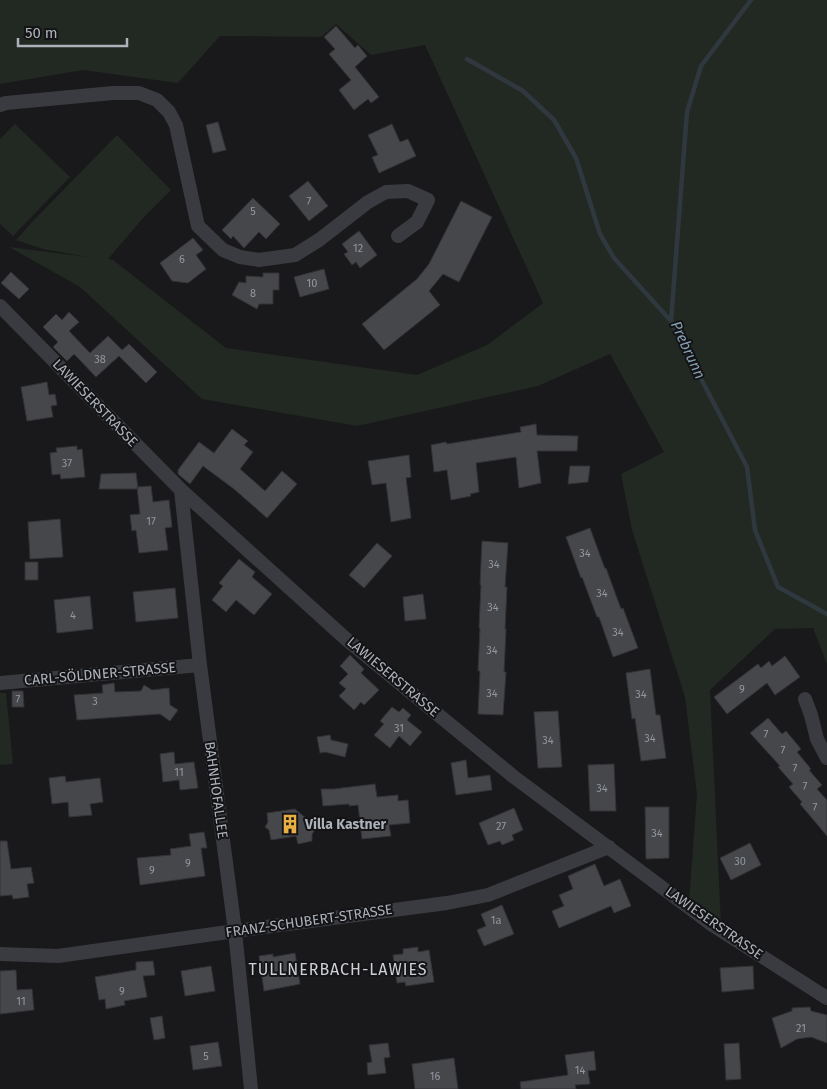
<svg xmlns="http://www.w3.org/2000/svg" width="827" height="1089" font-family="'Fira Sans',sans-serif">
  <style>
    .green { fill: #212922 }
    .lines { fill: none; stroke-linecap: round; stroke-linejoin: round }
    .stream { stroke: #30383f; stroke-width: 4.5 }
    .building { fill: #46474b; stroke: #333337 }
    .street { stroke: #3a3b40; stroke-width: 14 }
    .labels { text-anchor: middle; dominant-baseline: central; stroke-width: 4; stroke-linejoin: round; paint-order: stroke }
    .number-label { font-size: 11px; fill: #92969e }
    .street-label { font-size: 14px; fill: #acb1ba; stroke: #141416 }
    .poi-label { font-size: 14px; font-weight: bold; fill: #acb1ba; stroke: #141416; text-anchor: start }
    .water-label { font-size: 15px; font-style: italic; fill: #859fb3; stroke: #141416 }
    .quarter-label { font-size: 16px; letter-spacing: 1px; fill: #cdd0d6; stroke: #141416 }
  </style>
  <rect width="100%" height="100%" fill="#19191b"/>
  <!-- green -->
  <path class="green" d="M0,0H827V664L813,628L775,629L710,690L721,925L689,902L697,794L685,697L632,530L621,474L664,452L610,354L538,386L357,426L202,399L80,287L9,247L88,257L43,249L16,240L33,221L117,135L171,190L143,218L108,259L113,260L226,348L417,375L487,345L543,303L425,45L371,55L336,24L321,37L220,36L178,83L83,70L0,84Z
    M15,124L70,177L13,236L0,224V139Z
    M0,693H6L13,764L0,765Z"/>
  <g class="lines">
    <!-- stream -->
    <path class="stream" d="M751,0L701,66L687,112L671,321L747,467L755,530L778,587L827,614
      M467,59L523,91L554,120L576,158L600,234L614,258L671,321"/>
  </g>
  <!-- building -->
  <path class="building" d="M336,26L355,48L358,45L367,56L355,67L379,97L371,103L368,99L354,110L339,90L351,80L329,54L335,49L324,37Z
    M218,122L226,150L213,153L206,125Z
    M392,124L400,142L408,139L416,156L379,173L372,157L378,155L368,135Z
    M308,181L328,206L309,221L289,196Z
    M253,198L280,224L266,239L259,232L244,248L233,236L231,239L222,230Z
    M461,201L492,217L459,282L443,274L429,291L440,305L384,350L362,324L417,279L429,264Z
    M359,231L377,255L360,268L356,262L352,265L344,254L348,252L342,244Z
    M193,238L203,250L196,255L206,269L188,283L172,281L160,263Z
    M324,269L329,289L300,297L294,277Z
    M11,272L29,289L19,299L1,283Z
    M263,273H279V290H273V304H259L257,309L232,295L239,282L246,283V276L263,277Z
    M69,312L79,322L69,331L90,353L108,336L122,350L129,344L157,372L146,383L119,356L96,377L74,354L67,361L53,347L58,342L43,327L56,314L62,320Z
    M47,382L49,395L55,394L57,405L51,406L53,417L27,421L21,387Z
    M536,424L537,435L578,436L577,451H537L541,483L519,488L516,457L476,463L479,492L470,494L471,496L451,500L447,470L434,472L431,445L446,442L447,444L521,432L520,427Z
    M232,429L248,441L244,445L253,452L240,469L265,491L282,471L297,484L267,518L234,489L203,466L190,484L178,474V470L199,442L214,453Z
    M77,446V450L82,449L85,477L61,479L60,474L52,475L50,453L57,452L56,448Z
    M409,455L411,477L406,478L411,518L391,522L386,483L372,485L368,461Z
    M570,466H590L588,482L568,484Z
    M136,473L138,489H99L101,474Z
    M151,486L153,502L169,500L172,527L165,528L168,550L139,553L136,530L132,531L130,515L140,514L137,487Z
    M60,519L63,557L30,559L28,522Z
    M590,528L605,569L606,568L621,609L623,608L638,648L613,657L599,617H597L582,577L581,578L566,537Z
    M482,541L508,543L505,587H507L505,629H506L504,672H506L503,715L478,714L480,671H478L480,628H479L481,585H480Z
    M377,543L392,556L364,588L349,575Z
    M239,559L255,572L252,577L272,594L254,615L236,600L226,612L212,600L223,586L219,583Z
    M25,562H38V580H25Z
    M175,588L178,618L136,622L133,592Z
    M423,594L426,619L405,621L403,597Z
    M90,596L93,629L57,633L54,600Z
    M350,655L364,669L361,673L379,690L364,705L361,702L354,710L339,696L346,689L339,683L348,674L340,666Z
    M785,656L800,677L775,695L767,683L727,714L714,697L758,664L761,668L769,661L772,666Z
    M650,669L656,715H660L666,758L641,761L635,718L632,719L626,673Z
    M114,683L115,692L141,691L144,685L152,690L169,688L170,705L178,710L170,721L160,714L77,720L74,695L103,693L102,685Z
    M12,691H23L24,707H12Z
    M392,707L399,712L403,708L411,715L407,720L422,732L410,746L399,736L390,748L374,735L384,724L380,721Z
    M558,711L562,767L538,768L534,712Z
    M768,718L782,734L786,731L801,749L797,752L811,769L809,770L822,785L817,789L827,800V836L800,804L802,802L789,787L793,784L778,767L780,766L750,733Z
    M330,735L331,740L348,744L345,757L325,752L320,753L317,737Z
    M174,752L175,764L194,762L198,788L180,790L179,780L163,782L160,754Z
    M466,760L468,778L490,775L492,790L456,795L451,763Z
    M614,764L616,811H590L588,765Z
    M65,776L66,782L100,778L103,802L90,804L92,815L69,817L68,802L52,804L49,778Z
    M375,784L377,797L398,795V801L408,800L410,823L389,825L391,836L362,839L358,805L349,806V804L323,806L321,789H334Z
    M645,807H669V858L646,859Z
    M514,808L523,830L512,835L514,840L502,845L500,841L488,845L479,823Z
    M295,809L314,825L315,830L312,834V841L298,844L296,836L271,840L269,830L265,827L268,822L267,813Z
    M204,832L207,848H201L205,876L140,885L137,858L171,855L170,849L191,846L189,834Z
    M0,841H7L11,869L31,867L34,883L27,884L29,897L13,899L12,895L0,896Z
    M750,843L761,865L731,880L720,858Z
    M595,864L604,886L620,879L631,906L614,913L611,906L559,928L552,911L564,906L559,895L573,889L568,876Z
    M502,905L514,934L484,946L477,930L486,926L481,914Z
    M418,947V952L429,950L434,982L406,986L405,982L397,983L393,955L403,954V949Z
    M295,953L300,984L264,991L259,956L273,954V957Z
    M153,961L155,975L143,976L147,997L124,1001L125,1005L106,1009L105,999L99,1000L95,977L136,970V962Z
    M211,966L215,991L185,996L181,971Z
    M753,966L754,989L722,992L720,968Z
    M16,970L17,990L32,989L34,1010L0,1014V971Z
    M810,1007L811,1011L827,1015V1043L811,1037L797,1039L781,1048L772,1018L792,1011V1008Z
    M162,1016L165,1038L154,1040L150,1018Z
    M218,1042L222,1066L193,1070L190,1046Z
    M388,1043L390,1057L384,1058L386,1073L368,1075L367,1063L372,1062L369,1045Z
    M739,1043L741,1079L726,1080L724,1044Z
    M594,1051L596,1070L588,1071L590,1084L575,1085L576,1089H521L520,1082L568,1075L565,1055Z
    M454,1058L458,1089H415L412,1064Z"/>
  <g class="lines">
    <!-- street -->
    <path class="street" d="M0,105L6,103L113,93H139L157,100L169,112L176,125L198,226L223,250L240,257L259,260L295,255L319,240L368,202L386,192L408,191L428,200L417,222L398,236
      M0,306L181,490L346,639L514,777L711,924L827,998
      M181,490L200,665L235,931L251,1089
      M0,683L200,665
      M805,699L811,715L817,739L827,758
      M0,954L58,956L235,931L447,903L488,895L609,847"/>
  </g>
  <!-- icons -->
  <defs>
    <symbol id="building-bare" viewBox="-9 -9 18 18"><path d="M-4-6H4V6H1V3H-1V6H-4ZM-2.5-4.3h1.7v1.8h-1.7ZM.8-4.3h1.7v1.8H.8ZM-2.5-1h1.7V.8h-1.7ZM.8-1h1.7V.8H.8Z" fill="#eaaf43" stroke="#141416" stroke-width="2.5" paint-order="stroke"/></symbol>
  </defs>
  <g fill-rule="evenodd">
    <use href="#building-bare" x="276" y="810" width="28" height="28"/>
  </g>
  <g class="labels">
    <!-- number labels -->
    <g class="number-label">
      <text x="309" y="201">7</text>
      <text x="253" y="211">5</text>
      <text x="358" y="248">12</text>
      <text x="182" y="259">6</text>
      <text x="312" y="283">10</text>
      <text x="253" y="293">8</text>
      <text x="100" y="359">38</text>
      <text x="67" y="463">37</text>
      <text x="151" y="521">17</text>
      <text x="585" y="553">34</text>
      <text x="494" y="564">34</text>
      <text x="602" y="593">34</text>
      <text x="493" y="607">34</text>
      <text x="73" y="615">4</text>
      <text x="618" y="632">34</text>
      <text x="492" y="650">34</text>
      <text x="742" y="689">9</text>
      <text x="492" y="693">34</text>
      <text x="641" y="694">34</text>
      <text x="18" y="699">7</text>
      <text x="95" y="701">3</text>
      <text x="399" y="728">31</text>
      <text x="766" y="734">7</text>
      <text x="650" y="738">34</text>
      <text x="548" y="740">34</text>
      <text x="783" y="750">7</text>
      <text x="795" y="768">7</text>
      <text x="179" y="772">11</text>
      <text x="805" y="786">7</text>
      <text x="602" y="788">34</text>
      <text x="815" y="807">7</text>
      <text x="501" y="826">27</text>
      <text x="657" y="833">34</text>
      <text x="740" y="861">30</text>
      <text x="188" y="863">9</text>
      <text x="152" y="870">9</text>
      <text x="496" y="920">1a</text>
      <text x="122" y="991">9</text>
      <text x="21" y="1001">11</text>
      <text x="801" y="1028">21</text>
      <text x="206" y="1056">5</text>
      <text x="580" y="1070">14</text>
      <text x="435" y="1076">16</text>
    </g>
    <!-- street labels -->
    <g class="street-label">
      <text transform="translate(95 403) rotate(46)">LAWIESERSTRASSE</text>
      <text transform="translate(100 674) rotate(-5)">CARL-SÖLDNER-STRASSE</text>
      <text transform="translate(393 677) rotate(40)">LAWIESERSTRASSE</text>
      <text transform="translate(216 790) rotate(82)">BAHNHOFALLEE</text>
      <text transform="translate(309 921) rotate(-8)">FRANZ-SCHUBERT-STRASSE</text>
      <text transform="translate(714 923) rotate(35)">LAWIESERSTRASSE</text>
    </g>
    <!-- poi labels -->
    <g class="poi-label">
      <text x="305" y="824">Villa Kastner</text>
    </g>
    <!-- water labels -->
    <g class="water-label">
      <text transform="translate(688 350) rotate(65)">Prebrunn</text>
    </g>
    <!-- quarter labels -->
    <g class="quarter-label">
      <text x="338" y="969">TULLNERBACH-LAWIES</text>
    </g>
  </g>
  <!-- scale -->
  <path d="M18 38v8h109v-8" fill="none" stroke="#acb1ba" stroke-width="2.5"/>
  <text x="25" y="38" font-size="15" fill="#acb1ba" stroke="#141416" stroke-width="4" paint-order="stroke">50 m</text>
</svg>
